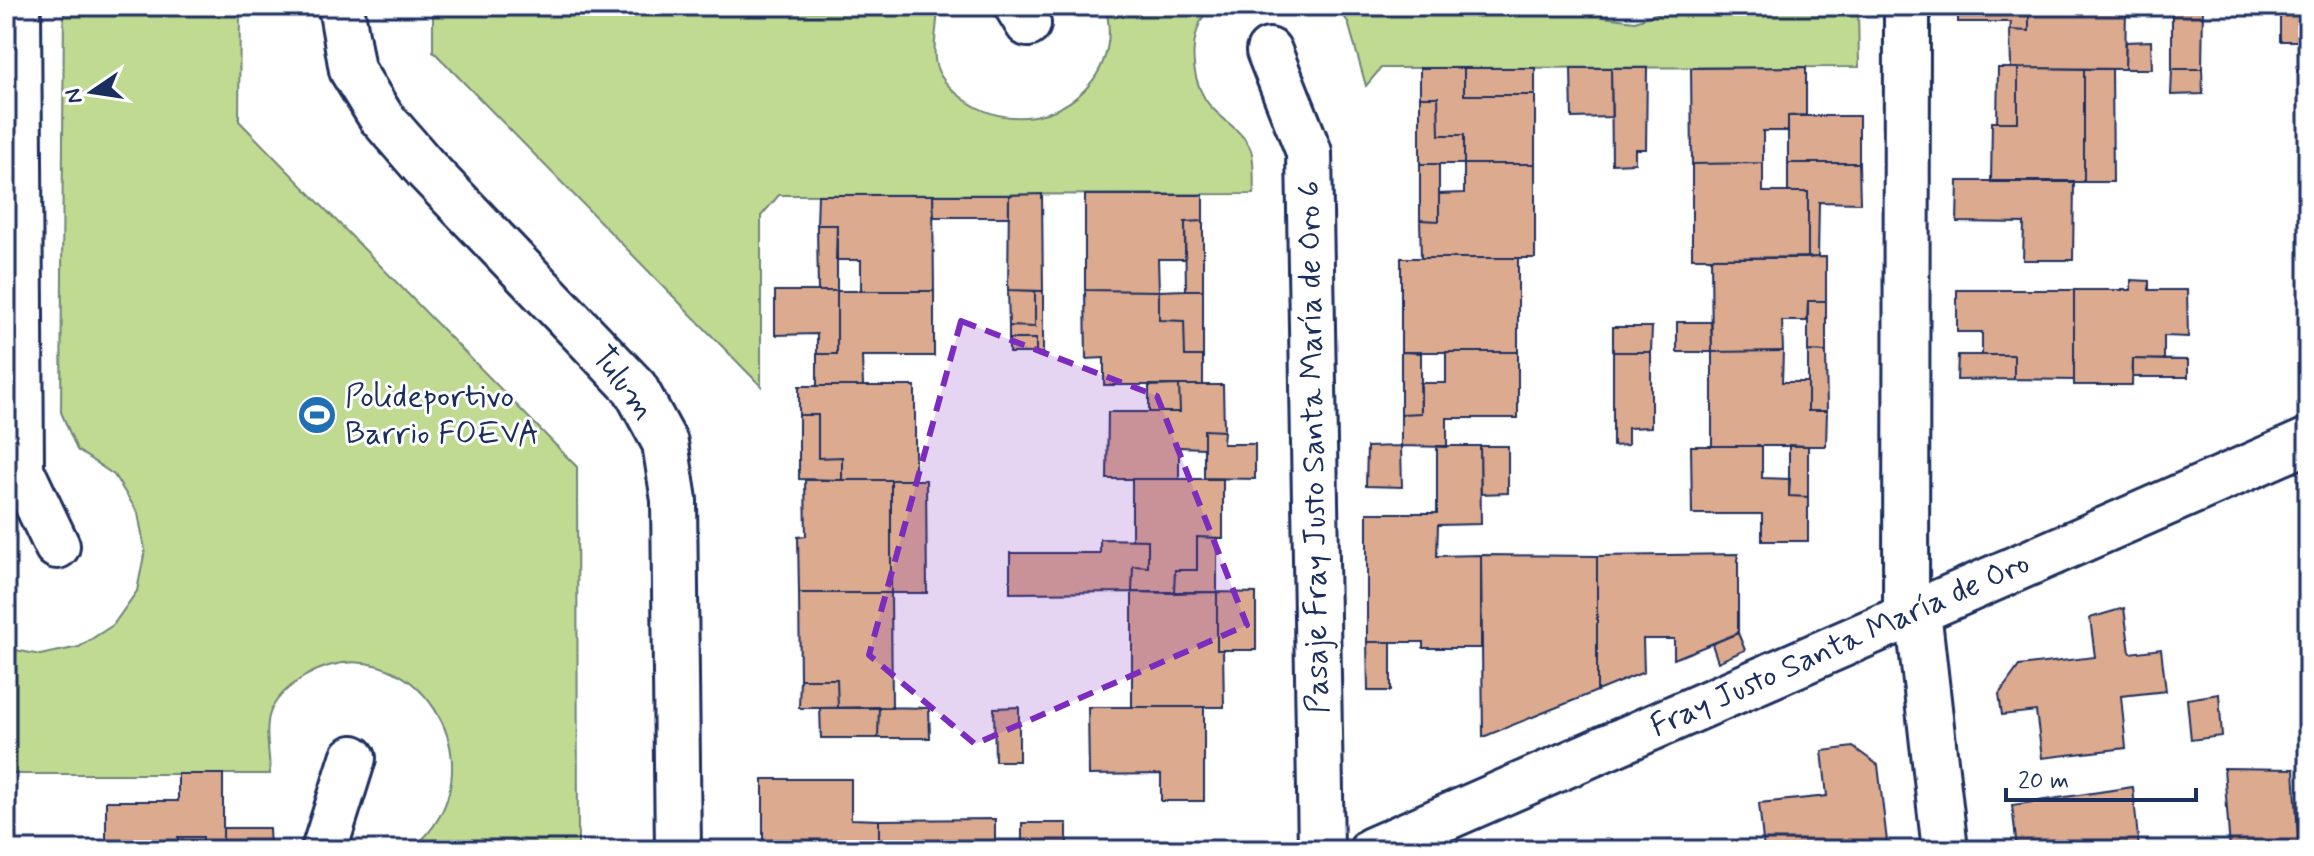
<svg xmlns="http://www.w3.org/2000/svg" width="2314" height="856" font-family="Mynerve,sans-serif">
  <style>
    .green { fill: #c1da91; stroke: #6e8478; stroke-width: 2 }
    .building { fill: #dcaa8f; stroke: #1b2f5e; stroke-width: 2 }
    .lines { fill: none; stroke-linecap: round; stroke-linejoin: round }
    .minor-casing { stroke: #1b2f5e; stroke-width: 50 }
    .minor { stroke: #fff; stroke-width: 44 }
    .marked { fill: #7b2cbf; fill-opacity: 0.2; stroke: #7b2cbf; stroke-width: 6; stroke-dasharray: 16 10; stroke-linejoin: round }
    .labels { text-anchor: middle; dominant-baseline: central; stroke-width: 6; stroke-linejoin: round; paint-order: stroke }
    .street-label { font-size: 32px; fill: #1b2f5e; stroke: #fff }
    .poi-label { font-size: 32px; fill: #1b2f5e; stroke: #fff; text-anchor: start }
  </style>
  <rect width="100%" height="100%" fill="#fff"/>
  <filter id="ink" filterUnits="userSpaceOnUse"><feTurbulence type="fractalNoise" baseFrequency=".0125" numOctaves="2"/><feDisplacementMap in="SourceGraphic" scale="16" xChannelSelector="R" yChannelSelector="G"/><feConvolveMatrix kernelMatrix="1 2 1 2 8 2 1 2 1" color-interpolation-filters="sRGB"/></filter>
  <g filter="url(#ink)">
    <!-- green -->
    <path class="green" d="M64,6H240L239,121L577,467L578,850H411C511,768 410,613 302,678C290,686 275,698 270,713C264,729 270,757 270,774H6V648L40,655L79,647L113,625L137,591L145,550L138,513L114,475L77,450L61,412Z
      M433,6H447L452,11H923L928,6H938C938,23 931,52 937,68C941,80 955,93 965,100C1033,148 1129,89 1105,6H1210C1190,32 1188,70 1205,99C1216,117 1243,129 1251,150C1255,162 1253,181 1254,194L779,195L761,216V386L433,51Z
      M1336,6H1584L1604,17L1635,21L1679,6H1858L1859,67L1381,68L1366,86L1348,22Z"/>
    <!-- building -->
    <path class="building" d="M486,6H532V11H486Z
      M655,6H684V11H655Z
      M768,6H840V11L768,10Z
      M840,6H884V10L840,11Z
      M1958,6H2029V31L2010,30L2011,22H1958Z
      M2029,6H2126L2125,69L2011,68L2010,30L2029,31Z
      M2172,6H2203L2202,69H2172Z
      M2280,6H2308V41H2280Z
      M2151,41L2152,69H2125L2126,42Z
      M1806,67V115L1788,116V131H1763V163L1692,164L1691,68Z
      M1420,68H1464V95H1535V164H1464V135H1439L1438,97H1420Z
      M1464,68H1535V95H1464Z
      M1571,68H1611L1612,117L1572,118Z
      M1611,68H1647L1646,149H1635V163L1612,164Z
      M1998,68H2018V122H1997Z
      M2018,68L2084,69V182H1991L1992,122H2018Z
      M2084,69H2112L2113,182H2084Z
      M2172,69H2202L2203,94L2171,95Z
      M2305,69H2308V182H2304Z
      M1420,97H1438L1439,135H1464V164H1420Z
      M1788,116H1859V163H1788Z
      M1763,163V192H1808V258H1692V164Z
      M1788,163H1859L1860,203L1819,202L1818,257L1808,258V192H1788Z
      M1420,164H1439V221L1420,220Z
      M1464,164H1535V258H1421L1420,220L1439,221V194L1464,193Z
      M1958,181H2074L2073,260H2023L2024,223L1957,222Z
      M2304,182H2308V294H2305Z
      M1042,194L1043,291L1008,290L1009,195Z
      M818,195H933L934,291H861V260H836L837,225H817Z
      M933,195H1009V217H934Z
      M1085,195H1203V221L1185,222V259H1158L1159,291L1085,290Z
      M1203,221V290H1186L1185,222Z
      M817,225H837V291H818Z
      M1826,257V301H1808L1807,321H1782L1783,351L1712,352L1711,258Z
      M1401,258H1518V352H1401Z
      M2131,280L2149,281V290H2187L2188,337L2164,336V360L2133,359L2132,385H2074V290H2131Z
      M1008,290L1035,291V327L1009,326Z
      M1085,290L1159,291V320L1184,321L1185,356H1203V385H1104V358L1086,359Z
      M1186,290H1203V356H1185L1184,321L1159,320V291Z
      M1957,290H2074V380L2014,379V355H1982V332H1957Z
      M775,291H837V354H817V334L775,335Z
      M837,291H934V356H862L863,386H817V354H837Z
      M1035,291H1043V353H1036V339H1009V326L1035,327Z
      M1808,301H1826V352L1808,351Z
      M1677,322H1711L1712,352H1677Z
      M1613,327H1652L1651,352H1613Z
      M1009,339H1036V353H1009Z
      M1783,351L1782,382H1808V411H1827L1826,446H1712V352Z
      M1808,351L1826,352L1827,411H1808Z
      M1401,352L1421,353V413L1401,414Z
      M1446,352H1518V418H1447V447L1401,446V414L1421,413L1420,383H1446Z
      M1613,352H1651V427L1628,428V445L1613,446Z
      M1958,355H2014V379L1957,380Z
      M2133,359L2188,360V377H2133Z
      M1179,385H1223L1224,431L1204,430V448L1179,447V479H1107L1108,412H1180Z
      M1179,385L1180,412H1149V386Z
      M799,386H915V480H842V457L818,458V415H799Z
      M799,415H818V458L842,457V480L799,479Z
      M1204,430L1224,431L1223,444H1255V479L1204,478Z
      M1789,445L1808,446V497L1789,496Z
      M1401,446L1402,487L1366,486L1367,447Z
      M1437,446H1480L1481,524L1438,525L1437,556L1481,555V648H1423V642H1367V513H1437Z
      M1480,446H1508V493L1481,494Z
      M1691,446H1762V478L1790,479L1789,496L1808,497V541H1762V514H1692Z
      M1132,479H1223V538L1197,537V570H1175L1174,593L1132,592L1133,566L1148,567V540H1132Z
      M805,480H891V593H799L798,537L806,536Z
      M891,480H926L927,593H891Z
      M1197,537L1217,538V592L1174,593L1175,570H1197Z
      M1100,539L1148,540V567L1133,566L1132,592L1010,593V553H1100Z
      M1738,554V633L1674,659V639H1643L1644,672L1597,691V556Z
      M1481,555L1597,556V691L1483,737Z
      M1132,592H1217V650H1223L1224,707H1132Z
      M1217,592L1256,593V650H1217Z
      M799,593H891L892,708H838L837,679H800Z
      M2124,608L2130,653L2161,649L2166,691L2121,696L2126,748L2042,758L2036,711L2002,715L1999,694L2019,666L2095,657L2090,618Z
      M1738,633L1745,650L1718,662L1712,644Z
      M1367,642H1391V691H1368Z
      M800,679H837L838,708H799Z
      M2219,694L2222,736L2191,740L2187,699Z
      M879,707L878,738H821L820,708Z
      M879,707L929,708L930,738H878Z
      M1019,707V761H995L994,708Z
      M1088,707H1204V801H1161V774L1089,775Z
      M1853,747L1878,765L1888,850H1764L1759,803L1827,796L1822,751Z
      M2224,768L2294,769L2299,850H2230Z
      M178,774H223V850H203V837H178V850H106V801H178Z
      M763,779H851V819L879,820V850H763Z
      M2133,787L2139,850H2047L2046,845L2017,849L2012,805Z
      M995,819V850H879V820Z
      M1022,823H1067V850H995V842H1022Z
      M223,828H269L270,850H223Z
      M178,837H203V850H178Z"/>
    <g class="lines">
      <defs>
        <path id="minor" d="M18,6L21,470L57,546
          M341,6L352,70L381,117L426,169L635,388L665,443L674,500L678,850
          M1017,6L1028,24
          M1269,51L1309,152L1321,850
          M1918,611L1945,850
          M1906,617L1907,6
          M324,850L353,758
          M1372,850L2308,441"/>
      </defs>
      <!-- minor casing -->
      <use href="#minor" class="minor-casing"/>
      <!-- minor -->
      <use href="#minor" class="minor"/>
    </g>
  </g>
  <!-- marked area -->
  <path class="marked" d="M961,321L1157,396L1247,625L975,744L869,655Z"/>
  <!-- icons -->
  <defs>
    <symbol id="stadium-disc" viewBox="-11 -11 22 22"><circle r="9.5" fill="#1f6fb2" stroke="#fff"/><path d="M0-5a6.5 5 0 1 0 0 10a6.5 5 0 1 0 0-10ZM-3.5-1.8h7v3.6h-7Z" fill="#fff"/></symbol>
  </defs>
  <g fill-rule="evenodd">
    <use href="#stadium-disc" x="295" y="393" width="44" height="44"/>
  </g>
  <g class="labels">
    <!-- street labels -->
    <g class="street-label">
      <text transform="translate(623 383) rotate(53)">Tulum</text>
      <text transform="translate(1314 447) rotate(-91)">Pasaje Fray Justo Santa María de Oro 6</text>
      <text transform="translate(1840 645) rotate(-24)">Fray Justo Santa María de Oro</text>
    </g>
    <!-- poi labels -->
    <g class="poi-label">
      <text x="345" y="397">Polideportivo<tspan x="345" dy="37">Barrio FOEVA</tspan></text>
    </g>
  </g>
  <!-- margin -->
  <rect width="2314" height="856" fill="none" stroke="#fff" stroke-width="32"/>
  <rect x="16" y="16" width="2282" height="824" fill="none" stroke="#1b2f5e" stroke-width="3" filter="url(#ink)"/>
  <!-- north arrow -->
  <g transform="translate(92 92) rotate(257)" stroke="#ffffff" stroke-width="6" paint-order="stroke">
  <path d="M0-6L14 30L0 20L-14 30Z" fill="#1b2f5e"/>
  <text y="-12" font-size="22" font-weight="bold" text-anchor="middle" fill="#1b2f5e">N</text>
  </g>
  <!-- scale -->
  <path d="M2006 788v12h190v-12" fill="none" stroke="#1b2f5e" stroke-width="4"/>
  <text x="2018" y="788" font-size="24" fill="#1b2f5e" stroke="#ffffff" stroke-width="6" paint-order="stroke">20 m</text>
</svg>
